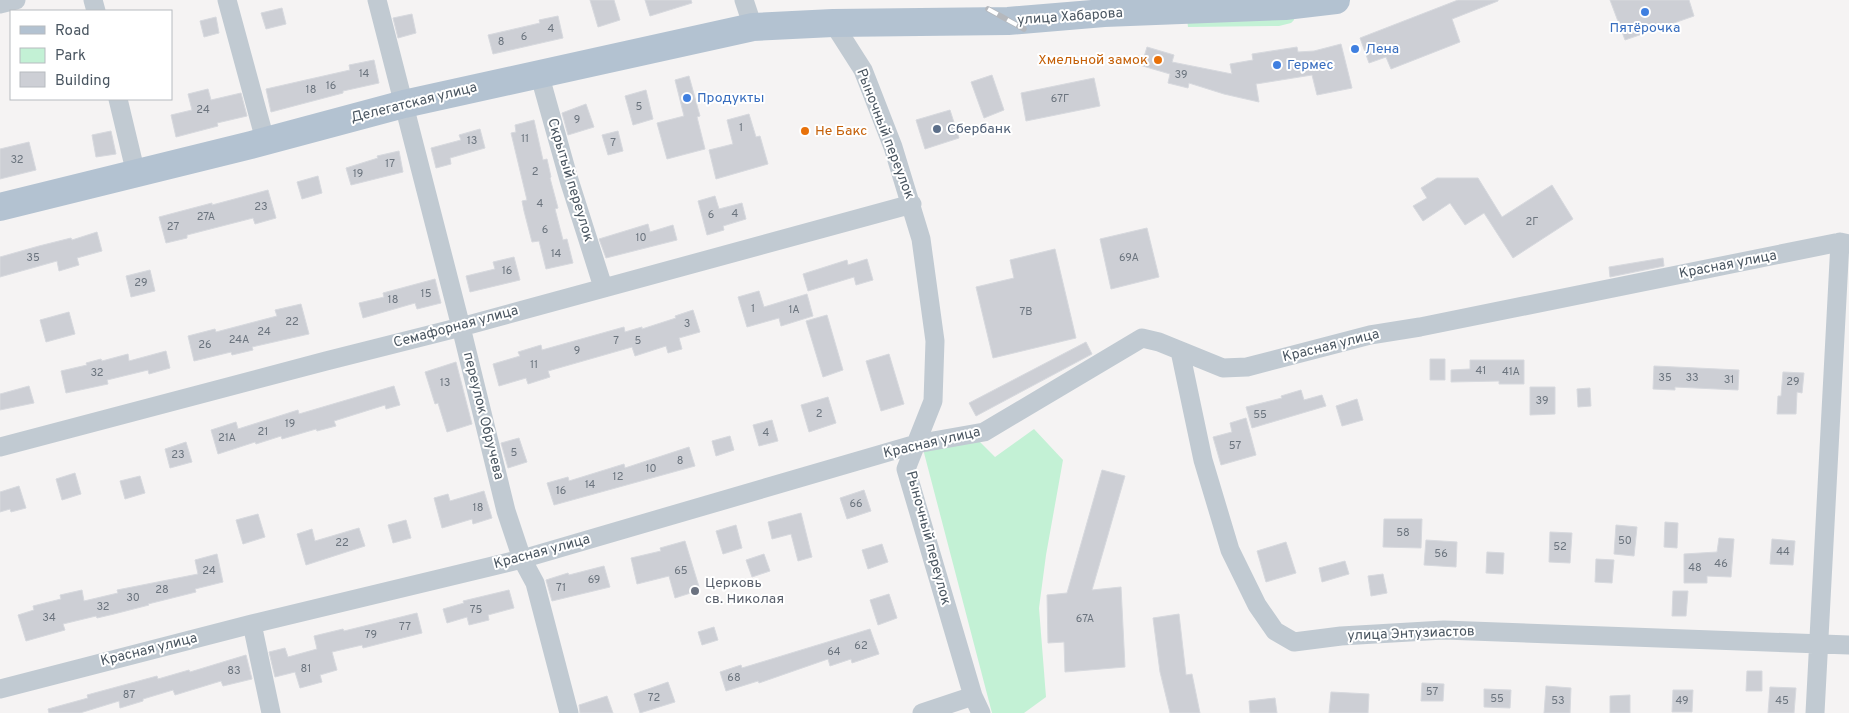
<svg xmlns="http://www.w3.org/2000/svg" width="1849" height="713" font-family="Overpass,sans-serif">
  <style>
    .green { fill: #c3f1d5 }
    .building { fill: #cdcfd5; stroke: #d7d9de }
    .lines { fill: none; stroke-linecap: round; stroke-linejoin: round }
    .minor { stroke: #c1cad2; stroke-width: 19 }
    .primary { stroke: #b3c2d1; stroke-width: 28 }
    .rail-casing { stroke: #b5b8bd; stroke-width: 5.5 }
    .rail { stroke: #fff; stroke-width: 4; stroke-dasharray: 11; stroke-linecap: butt }
    .shop-dot { fill: #3f7fe0; stroke: #fff; stroke-width: 2 }
    .food-dot { fill: #e8710a; stroke: #fff; stroke-width: 2 }
    .service-dot { fill: #5c6f8a; stroke: #fff; stroke-width: 2 }
    .worship-dot { fill: #6b7280; stroke: #fff; stroke-width: 2 }
    .labels { text-anchor: middle; dominant-baseline: central; stroke-width: 4; stroke-linejoin: round; paint-order: stroke }
    .number-label { font-size: 11px; fill: #6b747e }
    .street-label { font-size: 14px; fill: #4a5661; stroke: #fff }
    .shop-label { font-size: 14px; fill: #366cbe; stroke: #fff; text-anchor: start }
    .food-label { font-size: 14px; fill: #c56008; stroke: #fff; text-anchor: end }
    .service-label { font-size: 14px; fill: #4e5e75; stroke: #fff; text-anchor: start }
    .worship-label { font-size: 14px; fill: #5b616d; stroke: #fff; text-anchor: start }
  </style>
  <rect width="100%" height="100%" fill="#f5f3f3"/>
  <!-- green -->
  <path class="green" d="M1293,15L1294,20L1291,23L1279,26L1188,27L1187,19Z
    M1034,429L1063,460L1046,555L1039,608L1046,697L1024,713H992L923,449L975,437L995,457Z"/>
  <!-- building -->
  <path class="building" d="M590,0H614L620,20L598,27Z
    M645,0H691L692,3L650,16Z
    M1458,0H1498V1L1452,19L1460,42L1391,69L1386,57L1369,63L1360,38Z
    M1610,0H1689L1694,16L1625,40Z
    M282,8L286,24L266,29L261,13Z
    M412,14L416,33L398,38L393,18Z
    M558,16L563,38L493,54L488,35L540,23L539,20Z
    M216,17L219,33L204,37L200,21Z
    M1341,44L1352,88L1317,95L1312,75L1256,84L1259,102L1224,94L1189,83L1188,88L1168,83L1170,74L1136,64L1138,56L1144,57L1147,47L1174,55L1172,62L1232,74L1230,64L1253,60L1252,54L1297,47L1298,52L1314,51Z
    M374,60L379,83L343,91V93L271,112L266,89L350,70L349,65Z
    M992,75L1004,110L984,118L971,82Z
    M689,76L700,116L697,117L705,149L667,159L657,123L684,116L675,80Z
    M1094,78L1100,106L1026,121L1021,93Z
    M208,89L211,100L241,93L247,116L217,123L218,126L176,137L171,115L192,110L188,94Z
    M646,90L653,119L633,125L625,96Z
    M586,104L594,127L568,135L562,113Z
    M950,110L959,138L925,149L916,120Z
    M749,114L756,137L760,136L768,164L716,179L709,150L733,144L727,120Z
    M534,120L543,160L547,159L551,177L550,178L558,208L555,209L563,240L567,239L573,263L546,269L539,241L532,242L524,211L522,201L527,200L511,133L516,132L515,125Z
    M480,129L485,148L450,158L451,164L436,168L431,148L461,140L459,135Z
    M111,131L116,154L96,157L92,135Z
    M618,131L623,151L608,155L602,135Z
    M29,142L36,170L0,179V149Z
    M399,151L403,172L351,185L346,168L378,158L377,156Z
    M318,176L322,193L302,199L297,182Z
    M1437,178H1478L1502,217L1552,185L1573,219L1513,258L1484,213L1465,225L1450,203L1423,221L1413,206L1427,198L1421,188Z
    M268,190L276,218L255,224L253,218L187,235V238L166,243L159,217L212,203V205Z
    M715,196L719,209L742,203L746,219L723,226L724,230L707,235L698,201Z
    M648,224L650,232L673,225L677,240L606,258L599,239Z
    M1147,228L1159,277L1111,289L1100,239Z
    M97,232L102,251L77,258L79,265L59,271L57,261L0,277V257L39,246L71,238L72,240Z
    M1055,249L1076,338L993,358L976,287L1014,278L1010,260Z
    M514,257L520,280L470,292L466,276L495,269L493,262Z
    M1663,258L1664,266L1610,277L1609,267Z
    M867,259L873,280L856,285L854,277L808,291L803,274L847,260L848,265Z
    M150,270L155,291L131,297L126,276Z
    M435,279L441,303L417,309L415,303L363,318L359,303L384,297L383,293Z
    M759,291L764,307L807,294L813,316L781,326L779,318L747,327L738,297Z
    M301,304L309,334L252,347L253,350L232,355L231,352L194,361L188,336L215,329L216,332L277,316L275,310Z
    M693,310L700,332L679,338L682,349L668,353L666,346L635,356L632,347L548,371L550,377L528,384L526,378L499,386L493,364L520,356L518,352L541,345L542,350L624,327L625,332L642,327V329L676,318L675,316Z
    M69,312L75,334L46,342L40,320Z
    M827,315L843,370L823,377L806,321Z
    M1086,342L1092,354L976,416L969,403Z
    M166,351L170,368L149,374L148,370L107,380L108,384L66,393L61,371L87,365L86,363L101,359L102,361L128,354L129,361Z
    M889,354L904,404L881,411L866,361Z
    M1430,359H1445V380H1430Z
    M1470,360H1524V384H1499V381L1451,382V370L1470,369Z
    M456,362L472,424L447,432L438,403L435,404L425,372Z
    M1654,366L1739,370L1738,390L1675,387V390L1653,389Z
    M1783,372L1804,373L1802,393L1797,392L1796,414H1777L1778,396H1781Z
    M29,386L34,403L0,410V394Z
    M394,386L400,405L386,409L385,405L334,421L336,426L317,431L316,429L282,439L281,436L256,444L255,442L218,454L211,430L236,422L238,429L298,410L299,414Z
    M1530,387H1555V414L1530,415Z
    M1590,388L1591,406L1578,407L1577,389Z
    M1301,390L1304,400L1322,395L1326,406L1252,428L1246,407L1282,398L1281,396Z
    M828,397L836,423L809,432L801,405Z
    M1357,399L1363,420L1342,426L1336,406Z
    M1246,418L1256,455L1221,465L1213,437L1232,432L1230,423Z
    M772,420L778,441L759,446L753,425Z
    M730,436L734,450L716,456L712,441Z
    M519,438L527,462L508,468L501,443Z
    M186,442L192,462L170,468L165,449Z
    M689,447L695,466L554,505L547,483L568,477L569,481L624,464L625,468Z
    M1102,470L1125,476L1092,590L1121,587L1125,667L1065,672L1064,642L1048,643L1047,595L1067,593Z
    M75,473L81,494L62,500L56,479Z
    M140,476L145,493L125,499L120,481Z
    M19,486L26,508L11,512L10,509L0,512V492Z
    M864,490L871,511L847,519L840,498Z
    M484,491L492,518L473,524L472,519L442,528L434,498L448,494L450,501Z
    M801,513L812,557L798,561L791,534L772,539L768,522Z
    M258,514L265,537L243,544L236,520Z
    M1384,519H1422L1421,548L1383,547Z
    M406,520L411,538L393,543L388,525Z
    M1665,522L1678,523L1677,548L1664,547Z
    M736,525L742,548L723,554L716,531Z
    M1616,525L1637,527L1634,556L1614,554Z
    M359,528L365,546L306,565L297,534L312,529L315,541Z
    M1550,532L1572,533L1570,563L1549,562Z
    M1719,538L1734,539L1731,577L1707,576V583H1684V554L1717,552Z
    M1772,539L1795,541L1793,565L1770,564Z
    M1426,540L1457,542L1456,567L1424,565Z
    M685,541L700,590L675,598L669,576L637,584L631,558L661,551L660,548Z
    M1286,542L1296,573L1266,582L1257,551Z
    M882,544L888,562L868,569L862,550Z
    M1487,552L1504,553L1503,574L1486,573Z
    M217,554L223,582L195,589L196,592L148,604L149,605L114,614L97,618L96,616L63,624L65,630L26,641L18,615L34,610L33,606L61,599L60,595L82,590L84,601L118,593L117,590L198,574L195,560Z
    M764,554L770,571L752,577L746,560Z
    M1596,559L1614,560L1612,583L1595,582Z
    M1345,561L1349,574L1322,582L1319,568Z
    M604,566L610,587L552,601L546,580L568,573L569,575Z
    M1383,574L1387,593L1371,596L1368,576Z
    M509,590L514,608L488,615L489,620L469,625L467,617L447,623L443,609L464,603L463,601Z
    M1673,591H1688L1686,616H1672Z
    M889,594L897,618L878,625L870,600Z
    M417,613L422,633L363,648L362,645L332,652L337,670L320,675L322,682L300,688L295,672L275,677L269,652L285,648L288,657L317,649L314,636L343,629L344,631Z
    M1179,614L1186,675L1192,674L1200,713H1170L1160,672L1153,618Z
    M714,627L718,640L702,645L698,632Z
    M870,629L879,654L852,663L851,659L830,666L828,659L759,683L758,681L726,691L720,672L741,665L742,668Z
    M246,655L252,679L223,686L221,681L175,695L173,690L143,699V701L120,708L119,701L80,713H49L48,709L88,698L87,695L157,676L158,679L189,670L190,672Z
    M1747,671H1762V691H1746Z
    M668,682L675,702L640,713L634,694Z
    M1422,683L1444,684L1443,701H1421Z
    M1546,686L1571,688L1570,713H1544Z
    M1770,687L1796,688L1794,713H1768Z
    M1484,689L1511,690L1510,708L1484,707Z
    M1673,690H1693L1692,712H1672Z
    M1331,692L1369,694L1368,713H1329Z
    M1630,695V713H1610V696Z
    M607,696L613,713H580L579,705Z
    M1275,698L1277,713H1250L1249,701Z"/>
  <g class="lines">
    <!-- minor -->
    <path class="minor" d="M93,0L96,11
      M227,0L265,140
      M377,0L461,327L506,511L522,559L535,583L569,713
      M744,0L753,27
      M0,4L16,0
      M833,23L863,70L893,147L921,239L935,341L933,401L906,469L973,696L981,713
      M539,73L569,180L603,287
      M118,99L136,174
      M1180,351L1203,460L1230,550L1257,605L1275,631L1294,642L1341,636L1444,630L1849,645
      M0,447L326,361L461,327L912,204
      M252,624L271,713
      M0,689L252,624L522,559L916,444L984,432L1142,338L1159,342L1223,368L1247,367L1370,335L1420,327L1840,242L1849,244
      M922,713L973,696
      M1815,713L1840,242"/>
    <!-- primary -->
    <path class="primary" d="M0,207L251,145L404,104L753,27L833,23L1008,21L1104,13L1285,6L1336,0"/>
    <defs>
      <path id="rail" d="M988,9L1024,29"/>
    </defs>
    <!-- rail casing -->
    <use href="#rail" class="rail-casing"/>
    <!-- rail -->
    <use href="#rail" class="rail"/>
  </g>
  <!-- markers -->
  <g class="shop-dot">
    <circle cx="1645" cy="12" r="5"/>
    <circle cx="1355" cy="49" r="5"/>
    <circle cx="1277" cy="65" r="5"/>
    <circle cx="687" cy="98" r="5"/>
  </g>
  <g class="food-dot">
    <circle cx="1158" cy="60" r="5"/>
    <circle cx="805" cy="131" r="5"/>
  </g>
  <circle class="service-dot" cx="937" cy="129" r="5"/>
  <circle class="worship-dot" cx="695" cy="591" r="5"/>
  <g class="labels">
    <!-- number labels -->
    <g class="number-label">
      <text x="551" y="29">4</text>
      <text x="524" y="37">6</text>
      <text x="501" y="42">8</text>
      <text x="364" y="74">14</text>
      <text x="1181" y="75">39</text>
      <text x="331" y="86">16</text>
      <text x="311" y="90">18</text>
      <text x="1060" y="99">67Г</text>
      <text x="639" y="107">5</text>
      <text x="203" y="110">24</text>
      <text x="577" y="120">9</text>
      <text x="741" y="128">1</text>
      <text x="525" y="139">11</text>
      <text x="472" y="141">13</text>
      <text x="613" y="143">7</text>
      <text x="17" y="160">32</text>
      <text x="390" y="164">17</text>
      <text x="535" y="172">2</text>
      <text x="358" y="174">19</text>
      <text x="540" y="204">4</text>
      <text x="261" y="207">23</text>
      <text x="735" y="214">4</text>
      <text x="711" y="215">6</text>
      <text x="206" y="217">27А</text>
      <text x="1532" y="222">2Г</text>
      <text x="173" y="227">27</text>
      <text x="545" y="230">6</text>
      <text x="641" y="238">10</text>
      <text x="556" y="254">14</text>
      <text x="33" y="258">35</text>
      <text x="1129" y="258">69А</text>
      <text x="507" y="271">16</text>
      <text x="141" y="283">29</text>
      <text x="426" y="294">15</text>
      <text x="393" y="300">18</text>
      <text x="753" y="309">1</text>
      <text x="794" y="310">1А</text>
      <text x="1026" y="312">7В</text>
      <text x="292" y="322">22</text>
      <text x="687" y="324">3</text>
      <text x="264" y="332">24</text>
      <text x="239" y="340">24А</text>
      <text x="616" y="341">7</text>
      <text x="638" y="341">5</text>
      <text x="205" y="345">26</text>
      <text x="577" y="351">9</text>
      <text x="534" y="365">11</text>
      <text x="1481" y="371">41</text>
      <text x="1511" y="372">41А</text>
      <text x="97" y="373">32</text>
      <text x="1665" y="378">35</text>
      <text x="1692" y="378">33</text>
      <text x="1729" y="380">31</text>
      <text x="1793" y="382">29</text>
      <text x="445" y="383">13</text>
      <text x="1542" y="401">39</text>
      <text x="819" y="414">2</text>
      <text x="1260" y="415">55</text>
      <text x="290" y="424">19</text>
      <text x="263" y="432">21</text>
      <text x="766" y="433">4</text>
      <text x="227" y="438">21А</text>
      <text x="1235" y="446">57</text>
      <text x="514" y="453">5</text>
      <text x="178" y="455">23</text>
      <text x="680" y="461">8</text>
      <text x="651" y="469">10</text>
      <text x="618" y="477">12</text>
      <text x="590" y="485">14</text>
      <text x="561" y="491">16</text>
      <text x="856" y="504">66</text>
      <text x="478" y="508">18</text>
      <text x="1403" y="533">58</text>
      <text x="1625" y="541">50</text>
      <text x="342" y="543">22</text>
      <text x="1560" y="547">52</text>
      <text x="1783" y="552">44</text>
      <text x="1441" y="554">56</text>
      <text x="1721" y="564">46</text>
      <text x="1695" y="568">48</text>
      <text x="209" y="571">24</text>
      <text x="681" y="571">65</text>
      <text x="594" y="580">69</text>
      <text x="561" y="588">71</text>
      <text x="162" y="590">28</text>
      <text x="133" y="598">30</text>
      <text x="103" y="607">32</text>
      <text x="476" y="610">75</text>
      <text x="49" y="618">34</text>
      <text x="1085" y="619">67А</text>
      <text x="405" y="627">77</text>
      <text x="371" y="635">79</text>
      <text x="861" y="646">62</text>
      <text x="834" y="652">64</text>
      <text x="306" y="669">81</text>
      <text x="234" y="671">83</text>
      <text x="734" y="678">68</text>
      <text x="1432" y="692">57</text>
      <text x="129" y="695">87</text>
      <text x="654" y="698">72</text>
      <text x="1497" y="699">55</text>
      <text x="1558" y="701">53</text>
      <text x="1682" y="701">49</text>
      <text x="1782" y="701">45</text>
    </g>
    <!-- street labels -->
    <g class="street-label">
      <text transform="translate(1070 17) rotate(-4)">улица Хабарова</text>
      <text transform="translate(414 103) rotate(-14)">Делегатская улица</text>
      <text transform="translate(885 134) rotate(69)">Рыночный переулок</text>
      <text transform="translate(570 180) rotate(73)">Скрытый переулок</text>
      <text transform="translate(1728 265) rotate(-11)">Красная улица</text>
      <text transform="translate(456 327) rotate(-15)">Семафорная улица</text>
      <text transform="translate(1331 346) rotate(-14)">Красная улица</text>
      <text transform="translate(483 416) rotate(76)">переулок Обручева</text>
      <text transform="translate(932 443) rotate(-13)">Красная улица</text>
      <text transform="translate(928 538) rotate(75)">Рыночный переулок</text>
      <text transform="translate(542 552) rotate(-15)">Красная улица</text>
      <text transform="translate(1411 634) rotate(-2)">улица Энтузиастов</text>
      <text transform="translate(149 650) rotate(-14)">Красная улица</text>
    </g>
    <!-- shop labels -->
    <g class="shop-label">
      <text x="1645" y="28" text-anchor="middle">Пятёрочка</text>
      <text x="1365" y="49">Лена</text>
      <text x="1287" y="65">Гермес</text>
      <text x="697" y="98">Продукты</text>
    </g>
    <!-- food labels -->
    <g class="food-label">
      <text x="1148" y="60">Хмельной замок</text>
      <text x="815" y="131" text-anchor="start">Не Бакс</text>
    </g>
    <!-- service labels -->
    <g class="service-label">
      <text x="947" y="129">Сбербанк</text>
    </g>
    <!-- worship labels -->
    <g class="worship-label">
      <text x="705" y="583">Церковь<tspan x="705" dy="16">св. Николая</tspan></text>
    </g>
  </g>
  <!-- legend -->
  <rect x="10" y="10" width="162" height="90" fill="#ffffff" stroke="#b7bbc0"/>
  <rect x="20" y="26" width="25" height="8" fill="#b3c2d1" stroke="#b7bbc0"/>
  <text x="55" y="35" font-size="15" fill="#4a5661">Road</text>
  <rect x="20" y="48" width="25" height="15" fill="#c3f1d5" stroke="#b7bbc0"/>
  <text x="55" y="60" font-size="15" fill="#4a5661">Park</text>
  <rect x="20" y="72" width="25" height="15" fill="#cdcfd5" stroke="#b7bbc0"/>
  <text x="55" y="85" font-size="15" fill="#4a5661">Building</text>
</svg>
